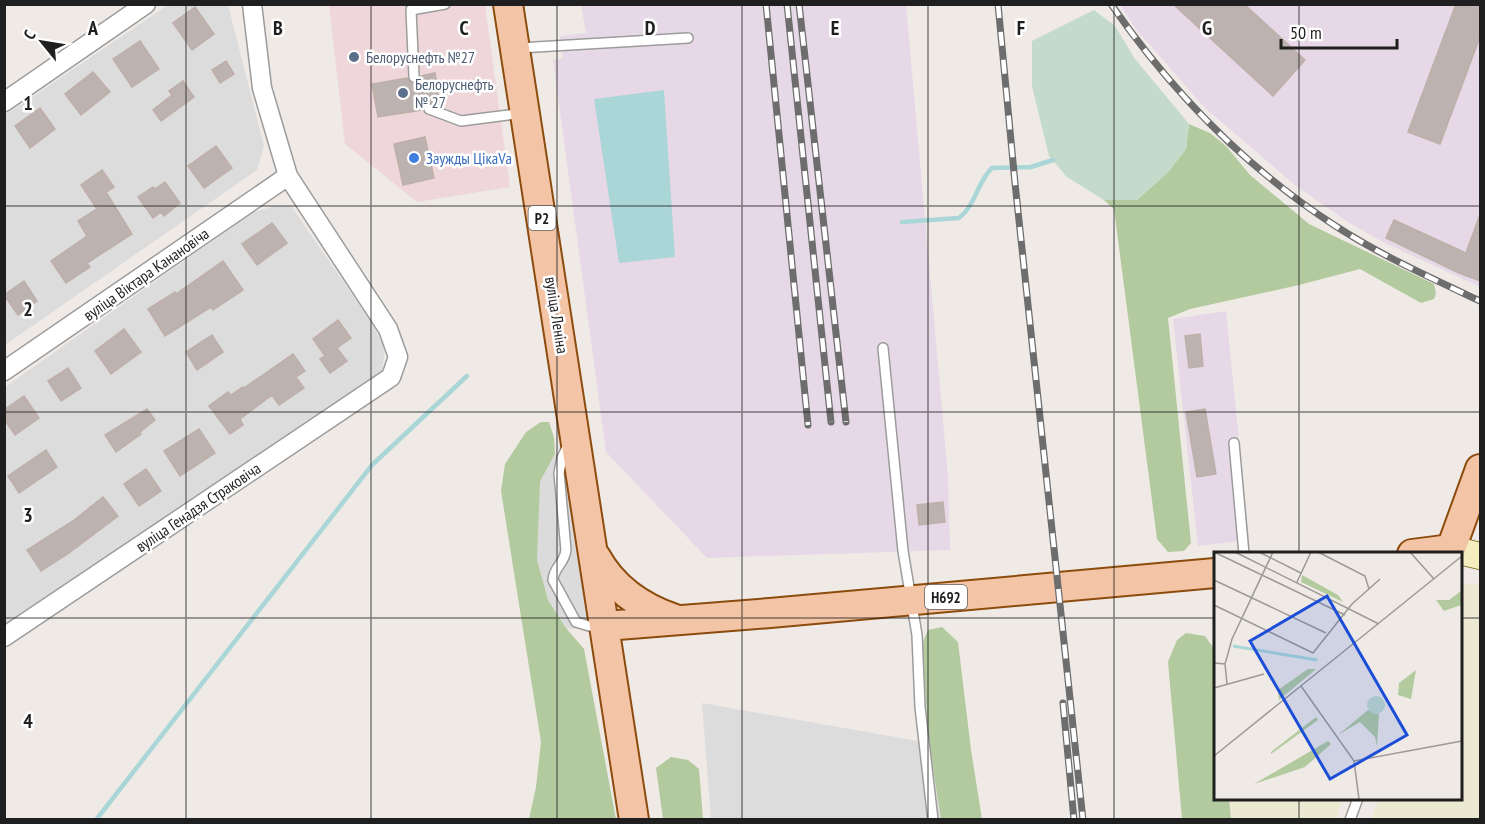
<svg xmlns="http://www.w3.org/2000/svg" width="1485" height="824" font-family="'PT Sans Narrow',sans-serif">
  <style>
    .residential { fill: #dddcdc }
    .commercial { fill: #eed6da }
    .industrial { fill: #e7d8e7 }
    .farmland { fill: #ece9d3 }
    .forest { fill: #b3ca9e }
    .wetland { fill: #c4dbcc }
    .parking { fill: #dbdbdb }
    .water { fill: #aad6d8 }
    .lines { fill: none; stroke-linecap: round; stroke-linejoin: round }
    .stream { stroke: #aad6d8; stroke-width: 4.5 }
    .building { fill: #bcb2af; stroke: #bfafa9; stroke-width: 1.5 }
    .lane-casing { stroke: #9c9c9c; stroke-width: 12 }
    .street-casing { stroke: #9c9c9c; stroke-width: 21 }
    .secondary-casing { stroke: #6c660f; stroke-width: 28 }
    .primary-casing { stroke: #8c4c0d; stroke-width: 32 }
    .lane { stroke: #fff; stroke-width: 9 }
    .street { stroke: #fff; stroke-width: 18 }
    .secondary { stroke: #f4edbe; stroke-width: 26 }
    .primary { stroke: #f4c4a6; stroke-width: 28 }
    .rail-casing { stroke: #6d6d6d; stroke-width: 7 }
    .rail { stroke: #fff; stroke-width: 4.5; stroke-dasharray: 14; stroke-linecap: butt }
    .grid { fill: none; stroke: #1f1f1f; stroke-width: 1.5; stroke-opacity: 0.55 }
    .service-dot { fill: #5c6f8a; stroke: #fff; stroke-width: 2 }
    .shop-dot { fill: #3f7fe0; stroke: #fff; stroke-width: 2 }
    .labels { text-anchor: middle; dominant-baseline: central; stroke-width: 5; stroke-linejoin: round; paint-order: stroke }
    .shield { fill: #fff; stroke: #626262; stroke-width: 1.5 }
    .shield-label { font-size: 15px; font-weight: bold; fill: #1f1f1f }
    .service-label { font-size: 16px; fill: #4e5e75; stroke: #fff; text-anchor: start }
    .shop-label { font-size: 16px; fill: #366cbe; stroke: #fff; text-anchor: start }
    .street-label { font-size: 16px; fill: #1f1f1f; stroke: #fff }
    .inset-river { fill: none; stroke: #aad6d8; stroke-width: 3 }
    .inset-road { fill: none; stroke: #9c9996; stroke-width: 1.5 }
    .view { fill: #1d4ed8; fill-opacity: 0.15; stroke: #1d4ed8; stroke-width: 3 }
    .inset-edge { fill: none; stroke: #1f1f1f; stroke-width: 3 }
    .grid-label { font-size: 20px; text-anchor: middle; font-weight: bold; fill: #1f1f1f; stroke: #fff; stroke-width: 5; stroke-linejoin: round; paint-order: stroke }
  </style>
  <rect width="100%" height="100%" fill="#efeae6"/>
  <!-- residential -->
  <path class="residential" d="M168,5H228L264,146L257,170L5,345L4,116Z
    M275,206H291L371,322L385,348L382,371L5,627V387L254,212Z
    M702,703L929,743L941,819H711Z"/>
  <!-- commercial -->
  <path class="commercial" d="M329,5H485L510,187L417,202L345,144Z"/>
  <!-- industrial -->
  <path class="industrial" d="M581,5H906L948,477L950,550L707,558L606,452L553,60L563,58L560,36L586,33Z
    M1120,5H1480V287L1383,242L1348,222L1296,186L1204,107L1136,29Z
    M1226,311L1249,540L1198,546L1173,319Z"/>
  <!-- farmland -->
  <path class="farmland" d="M1465,583L1480,585V819H1371L1379,799L1460,798V585Z
    M1229,799H1343L1336,820L1231,819Z"/>
  <!-- forest -->
  <path class="forest" d="M1189,124L1210,133L1226,146L1250,175L1309,224L1434,284L1436,293L1434,299L1421,303L1360,269L1299,285L1190,309L1168,318L1191,543L1184,551L1168,552L1157,539L1114,209L1104,200H1137L1168,172L1186,149Z
    M541,422H549L554,438L555,454L540,482L548,600L566,628L584,649L616,819H529L536,787L541,742L501,491L505,464L526,432Z
    M942,627L958,642L971,750L982,819H941L929,743L922,644L928,630Z
    M1186,633L1205,636L1215,650V798L1229,799L1231,819H1182L1168,662L1177,640Z
    M671,757L688,760L699,769L703,819H663L656,768Z"/>
  <!-- wetland -->
  <path class="wetland" d="M1094,10L1115,26L1135,59L1189,124L1186,149L1168,172L1137,200H1104L1067,177L1049,156L1032,86V41Z"/>
  <!-- parking -->
  <path class="parking" d="M564,453L588,630L566,628L548,600L537,560L540,482L555,454Z"/>
  <!-- water -->
  <path class="water" d="M664,90L675,257L619,263L594,99Z"/>
  <g class="lines">
    <!-- stream -->
    <path class="stream" d="M902,222L959,218C976,205 977,182 992,168L1031,167L1053,160
      M96,820L372,465L467,376"/>
  </g>
  <!-- building -->
  <path class="building" d="M1173,4H1244L1305,60L1273,96Z
    M1456,4H1480V37L1440,144L1408,132Z
    M195,7L214,34L192,50L173,23Z
    M140,41L159,69L132,87L113,59Z
    M226,61L234,74L220,83L212,70Z
    M93,72L110,92L81,115L65,94Z
    M435,73L440,106L427,103L423,106L422,110L378,117L372,84L407,78L410,83L415,84L420,81L421,76Z
    M183,81L194,97L161,121L153,110L172,95L169,91Z
    M40,108L55,129L30,148L15,126Z
    M425,137L434,178L403,185L394,144Z
    M216,146L232,168L204,188L188,166Z
    M102,170L114,187L106,192L132,234L87,263L90,267L66,283L51,261L87,236L78,221L97,209L81,185Z
    M165,182L180,203L164,216L161,212L153,218L138,197L153,187L155,189Z
    M1479,217L1480,218V281L1459,273L1386,238L1394,220L1466,253Z
    M272,223L287,243L257,265L242,244Z
    M223,261L243,290L213,310L211,307L165,336L148,309L175,292L176,294Z
    M24,281L37,301L18,315L4,295Z
    M338,320L351,338L337,348L347,361L330,373L320,359L325,356L313,339Z
    M124,329L141,352L111,374L95,351Z
    M1200,334L1203,366L1189,368L1185,336Z
    M212,335L223,352L197,370L186,352Z
    M293,354L305,371L296,377L304,388L279,405L272,395L240,419L243,425L230,434L209,406L228,392L231,395L243,387L244,388Z
    M68,368L81,388L61,401L48,381Z
    M24,396L39,418L15,435L4,419V410Z
    M147,409L155,420L140,432L141,434L116,452L105,435Z
    M1205,409L1216,474L1197,477L1186,412Z
    M199,429L215,453L180,476L164,451Z
    M46,450L57,467L19,493L8,476Z
    M146,469L161,491L139,506L124,484Z
    M103,497L118,516L69,553L41,571L27,550L73,521Z
    M943,502L945,522L919,525L917,505Z"/>
  <g class="lines">
    <defs>
      <path id="lane" d="M519,48L688,38
        M414,77L411,10L445,4
        M429,109L461,121L523,113
        M883,348L903,551L917,635L920,707L933,820
        M1234,443L1244,554
        M568,445L562,458L559,473L566,550C564,565 554,566 553,580L576,622L589,626H600
        M1350,820L1358,798"/>
      <path id="street" d="M4,102L146,4
        M4,371L288,176
        M4,637L391,377L398,357L388,329L288,176L262,88L252,4"/>
      <path id="secondary" d="M1451,549L1480,556"/>
      <path id="primary" d="M508,4L634,820
        M1412,554L1451,549L1480,469
        M596,557C613,588 642,608 675,619
        M605,626L770,613L1215,573"/>
    </defs>
    <!-- lane casing -->
    <use href="#lane" class="lane-casing"/>
    <!-- street casing -->
    <use href="#street" class="street-casing"/>
    <!-- secondary casing -->
    <use href="#secondary" class="secondary-casing"/>
    <!-- primary casing -->
    <use href="#primary" class="primary-casing"/>
    <!-- lane -->
    <use href="#lane" class="lane"/>
    <!-- street -->
    <use href="#street" class="street"/>
    <!-- secondary -->
    <use href="#secondary" class="secondary"/>
    <!-- primary -->
    <use href="#primary" class="primary"/>
    <defs>
      <path id="rail" d="M766,4L808,425
        M787,4L831,422
        M799,4L846,422
        M998,4L1015,183L1083,820
        M1111,4C1171,91 1245,167 1334,225C1380,255 1431,278 1480,301
        M1063,703L1074,820"/>
    </defs>
    <!-- rail casing -->
    <use href="#rail" class="rail-casing"/>
    <!-- rail -->
    <use href="#rail" class="rail"/>
  </g>
  <!-- grid -->
  <path class="grid" d="M186,4V820M371,4V820M557,4V820M742,4V820M928,4V820M1114,4V820M1299,4V554M4,206H1480M4,412H1480M4,618H1215M1460,618H1480M1299,798V820"/>
  <!-- markers -->
  <g class="service-dot">
    <circle cx="354" cy="57" r="6"/>
    <circle cx="403" cy="93" r="6"/>
  </g>
  <circle class="shop-dot" cx="414" cy="158" r="6"/>
  <g class="labels">
    <!-- shield labels -->
    <g class="shield">
      <rect x="528.5" y="206" width="27" height="24" rx="4.5"/>
      <rect x="925" y="585" width="42" height="24" rx="4.5"/>
    </g>
    <g class="shield-label">
      <text x="542" y="218">Р2</text>
      <text x="946" y="597">Н692</text>
    </g>
    <!-- service labels -->
    <g class="service-label">
      <text x="366" y="57">Белоруснефть №27</text>
      <text x="415" y="84">Белоруснефть<tspan x="415" dy="18">№ 27</tspan></text>
    </g>
    <!-- shop labels -->
    <g class="shop-label">
      <text x="426" y="158">Заужды ЦікаVа</text>
    </g>
    <!-- street labels -->
    <g class="street-label">
      <text transform="translate(146 274) rotate(-35)">вуліца Віктара Канановіча</text>
      <text transform="translate(557 315) rotate(81)">вуліца Леніна</text>
      <text transform="translate(198 507) rotate(-34)">вуліца Генадзя Страковіча</text>
    </g>
  </g>
  <!-- overview -->
  <g transform="translate(1214 552)">
    <rect width="248" height="248" fill="#efeae6"/>
    <path d="M88,23L124,43L129,50L87,30ZM247,39V53L230,59L222,48H235ZM94,117H102L65,148L64,138ZM202,118L197,147L184,143L185,131ZM154,158L165,162L163,194L161,185L146,170L124,183ZM102,165L104,168L57,202V200ZM114,189L117,192L91,215L40,232Z" fill="#b3ca9e"/>
    <path d="M153 153a9 9 0 1 1 18 0a9 9 0 1 1-18 0Z" fill="#c4dbcc"/>
    <path class="inset-river" d="M19,94L103,108"/>
    <path class="inset-road" d="M0,0L131,63M21,0L165,72M45,0L87,21M104,0L151,24L155,37M196,0L220,27M0,28L112,81M83,30L97,0M0,53L99,101L138,52L166,27M0,111L11,112L13,132M11,112L18,87L59,0M87,134L140,209L248,189M0,136L50,122M0,204L248,4M140,209L145,247"/>
    <path class="view" d="M113,44L193,183L116,227L36,89Z"/>
    <rect width="248" height="248" class="inset-edge"/>
  </g>
  <g class="grid-label">
    <text x="93" y="35">A</text>
    <text x="278" y="35">B</text>
    <text x="464" y="35">C</text>
    <text x="650" y="35">D</text>
    <text x="835" y="35">E</text>
    <text x="1021" y="35">F</text>
    <text x="1207" y="35">G</text>
    <text x="28" y="110">1</text>
    <text x="28" y="316">2</text>
    <text x="28" y="522">3</text>
    <text x="28" y="728">4</text>
  </g>
  <!-- border -->
  <rect width="1485" height="824" fill="none" stroke="#1f1f1f" stroke-width="12"/>
  <!-- north arrow -->
  <g transform="translate(42 42) rotate(300)" stroke="#ffffff" stroke-width="4.5" paint-order="stroke">
  <path d="M0-4.5L10 22L0 15L-10 22Z" fill="#1f1f1f"/>
  <text y="-9" font-size="16" font-weight="bold" text-anchor="middle" fill="#1f1f1f">С</text>
  </g>
  <!-- scale -->
  <path d="M1281 39v9h116v-9" fill="none" stroke="#1f1f1f" stroke-width="3"/>
  <text x="1290" y="39" font-size="18" fill="#1f1f1f" stroke="#ffffff" stroke-width="4.5" paint-order="stroke">50 m</text>
</svg>
